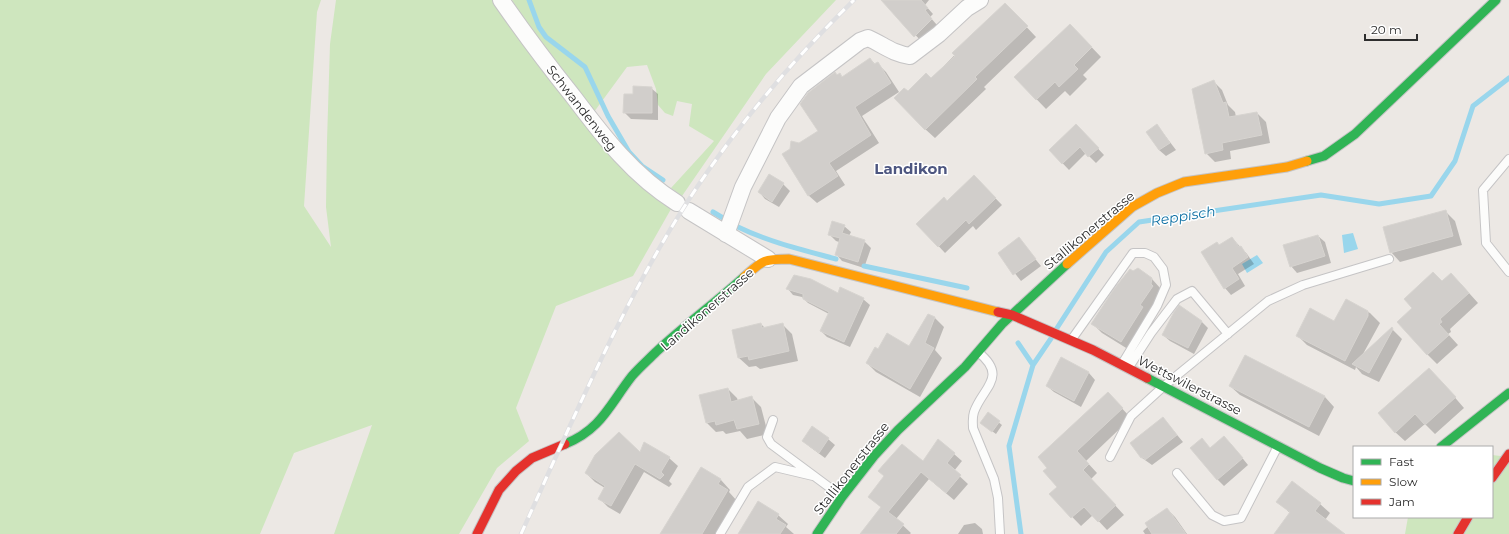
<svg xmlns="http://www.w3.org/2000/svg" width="1509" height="534" font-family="Montserrat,sans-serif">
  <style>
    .green { fill: #cee6be }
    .water { fill: #99d6ec }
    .shadow { fill: #0003 }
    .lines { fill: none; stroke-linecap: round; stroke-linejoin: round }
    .stream { stroke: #99d6ec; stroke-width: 5 }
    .building { fill: #d1cecb; stroke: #d7d4d0 }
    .lane-casing { stroke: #c5c4c5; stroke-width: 10 }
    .street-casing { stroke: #c5c4c5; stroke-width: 18 }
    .fast-casing { stroke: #c5c4c5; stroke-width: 11 }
    .slow-casing { stroke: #c5c4c5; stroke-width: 11 }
    .jam-casing { stroke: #c5c4c5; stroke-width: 11 }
    .lane { stroke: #fcfcfb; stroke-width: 8 }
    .street { stroke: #fcfcfb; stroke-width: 16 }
    .fast { stroke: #30b455; stroke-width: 9 }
    .slow { stroke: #ff9f0a; stroke-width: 9 }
    .jam { stroke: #e5322d; stroke-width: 9 }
    .rail-casing { stroke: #dfdfe1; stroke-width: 4.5 }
    .rail { stroke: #fff; stroke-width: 3; stroke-dasharray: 9; stroke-linecap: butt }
    .labels { text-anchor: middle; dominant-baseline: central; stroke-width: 3; stroke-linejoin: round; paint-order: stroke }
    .street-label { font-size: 13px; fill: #2e2e2e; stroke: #fff }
    .water-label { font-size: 14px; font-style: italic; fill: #0d6fa3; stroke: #fff }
    .quarter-label { font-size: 15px; font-weight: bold; fill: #4d5680; stroke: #fff }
  </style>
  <rect width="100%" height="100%" fill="#ece8e4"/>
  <!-- green -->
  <path class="green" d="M0,0H321L317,12L304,206L331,247L326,207L327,141L330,44L336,0H495L671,209L633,276L556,306L516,408L529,441L497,468L459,534H334L372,425L294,453L260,534H0Z
    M512,0H836L766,74L682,196L671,188L714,141L689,126L692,104L677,101L673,116L665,113L658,105L656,89L647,65L627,67L594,112L520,13Z
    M1492,455L1509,457V534H1405L1408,517H1492Z"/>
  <!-- water -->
  <path class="water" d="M1353,233L1358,249L1344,253L1342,235Z
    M1257,255L1263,263L1247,273L1242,264Z"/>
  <!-- shadow -->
  <path class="shadow" d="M887,0H929L925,5L933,14L930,17L937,25L921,41L885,2Z
    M1005,4L1036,37L984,87L986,89L935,138L925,129L908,93L931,79Z
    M1080,35L1101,57L1083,75L1087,79L1070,96L1065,91L1046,109L1016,78Z
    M870,59L876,65L877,63L886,72L899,92L862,116L879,143L836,171L845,185L817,203L808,195L799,144L819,131L838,76L842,78Z
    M1214,82L1222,90L1228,105L1235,112L1236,117L1257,113L1266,122L1270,143L1230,151L1231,159L1215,162L1206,153Z
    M651,88L658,94V120L631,119L624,112L634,95Z
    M1076,125L1104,155L1096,163L1086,153L1069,170L1050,150Z
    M1157,125L1176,150L1166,156L1159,150L1147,132Z
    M974,176L1002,205L976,230L973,226L945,253L918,224L947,202Z
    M783,184L790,191L779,207L765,199L759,192Z
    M1445,211L1455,221L1462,245L1400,262L1391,252Z
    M844,226L851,232L849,236L864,241L871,248L864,268L842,261L836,254L839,242L836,241L829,234Z
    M1318,236L1325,242L1331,263L1297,273L1291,266Z
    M1232,238L1247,254L1254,264L1238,274L1245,286L1231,295L1225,288L1219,246Z
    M1019,239L1041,266L1021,281L999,253Z
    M1152,279L1161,289L1131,351L1102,333L1092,323Z
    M1442,282L1461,284L1478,303L1450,329L1451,332L1448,334L1458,345L1437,364L1427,354Z
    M788,289L838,295L841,289L863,299L870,305L850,347L827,337L821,331L829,314L808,303L802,297L793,295Z
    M1346,300L1370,313L1380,323L1363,354L1392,329L1402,339L1379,382L1362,374L1356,367L1355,370L1307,345L1297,335L1335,322Z
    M934,317L944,327L935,350L942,358L920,397L876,372L867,363L878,350L910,347Z
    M1201,321L1208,328L1194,354L1170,341L1163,335Z
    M761,324L765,328L782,324L792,334L798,361L760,369L756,366L749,367L739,358Z
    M1245,356L1325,397L1334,407L1319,436L1240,395L1230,386Z
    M1062,359L1089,373L1095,380L1081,407L1054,392L1047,386Z
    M1439,379L1464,408L1435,434L1425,424L1405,441L1395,432Z
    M728,389L737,398L738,401L751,397L761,407L768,434L747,439L740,431L726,434L723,431L716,432L707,423Z
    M1116,402L1131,418L1086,461L1097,473L1091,479L1124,515L1107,530L1093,515L1081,526L1050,494L1058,487L1049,468Z
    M988,414L1002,425L996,434L981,423Z
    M1163,418L1183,442L1152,465L1142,458L1131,443Z
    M828,439L835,445L825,458L810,447L803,441Z
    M1231,444L1248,465L1224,486L1217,479L1211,449Z
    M954,454L962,461L954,471L968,484L954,500L929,479L896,519L911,533L910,534H861L882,508L870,497L923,462Z
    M669,458L678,466L669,481L672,484L669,487L644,472L620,514L608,507L599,498L605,488L595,482L586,473Z
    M701,468L721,480L730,490L729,492L737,501L717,534H663Z
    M1278,502L1320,504L1330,513L1325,520L1342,534H1283L1291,514Z
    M1167,509L1175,517L1187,534H1145L1143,531Z
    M778,515L788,524L786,527L794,534H739Z
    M975,523L982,529L983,534H958L964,525Z"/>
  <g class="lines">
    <!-- stream -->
    <path class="stream" d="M529,0L539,27L546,37L585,67L608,116L629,152L642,166L663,180
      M713,212L723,218
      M738,227C769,242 803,250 836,259
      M864,266L967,288
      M1057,328L1106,252L1139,222L1321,195L1379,204L1431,196L1455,161L1473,106L1509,78
      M1018,343L1033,365
      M1021,534L1009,446L1033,365L1052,337"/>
  </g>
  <!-- building -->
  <path class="building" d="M881,0H921L928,8L925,10L932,19L914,37Z
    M1005,3L1028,26L975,77L977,79L925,130L894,98L904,88L908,91L926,73L931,78L955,56L952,53Z
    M1070,24L1092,47L1074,65L1078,69L1059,87L1055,82L1036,100L1014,77Z
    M870,58L874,64L878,62L891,83L855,107L871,135L829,163L838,176L808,196L782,154L790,149L791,141L799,143L818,131L800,104L808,93L835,72L837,75L840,73L842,77Z
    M1214,80L1223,103L1226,102L1229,117L1257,112L1262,135L1222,143L1223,150L1205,154L1192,89Z
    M633,86L652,87V113H623L624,94H633Z
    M1076,124L1099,148L1088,157L1080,147L1062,164L1049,150Z
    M1157,124L1170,143L1159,150L1146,132Z
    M769,174L784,183L772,202L758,192Z
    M974,175L996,198L969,224L966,220L938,247L916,224L944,197L947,201Z
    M1446,210L1453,236L1390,253L1383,227Z
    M832,221L845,225L842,233L865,240L858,262L835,255L840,238L828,235Z
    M1318,235L1325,256L1290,267L1283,245Z
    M1019,237L1036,259L1013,275L998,253Z
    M1232,237L1239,247L1241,246L1248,257L1232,268L1239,279L1224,289L1201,252L1217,242L1219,245Z
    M1138,268L1152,278L1151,284L1153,286L1140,305L1143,307L1121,342L1091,324L1114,289L1130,269L1133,271Z
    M1433,272L1442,281L1451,273L1469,293L1440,319L1442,322L1439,324L1449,335L1427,355L1397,322L1412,308L1404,299Z
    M794,275L811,279L838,293L840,287L864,298L844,342L820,331L829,312L803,299V294L786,289Z
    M1346,299L1368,311V316L1345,361L1296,336L1310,308L1334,321Z
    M1179,305L1202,321L1188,348L1162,335L1174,312Z
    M928,314L935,317L925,343L934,348L910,389L866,363L875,347L878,349L887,333L909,346Z
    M761,323L762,328L783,323L789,351L749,360L748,356L738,358L732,330Z
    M1392,327L1393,329L1369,373L1352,364Z
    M1245,355L1325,396L1309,427L1229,386Z
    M1061,357L1089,372L1074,401L1046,386Z
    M1429,368L1456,397L1425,425L1415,414L1395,433L1378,413Z
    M728,388L731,402L752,396L759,424L737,429L734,420L716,425L715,421L706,423L699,395Z
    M1108,392L1123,408L1077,451L1089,464L1083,470L1116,505L1098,522L1084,507L1071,518L1049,494L1057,487L1043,471L1047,468L1038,457Z
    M988,412L1000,421L992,432L980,423Z
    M1163,417L1177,435L1145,460L1143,457L1141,458L1130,443Z
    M812,426L829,438L819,453L802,441Z
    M619,432L640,452L644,442L670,457L661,472L664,475L660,479L635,464L611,506L598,499L605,486L585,473L595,455Z
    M1224,436L1243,458L1217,480L1190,448L1202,438L1210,448Z
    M938,439L955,453L947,463L961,475L946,493L921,472L888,512L904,524L896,534H860L881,507L868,497L884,476L878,471L884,464L902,444L923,461Z
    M701,467L721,479L718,484L728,490L702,534H660Z
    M1292,481L1321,503L1315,511L1345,534H1274L1290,512L1276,502Z
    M758,501L779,514L776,519L786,525L780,534H738Z
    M1167,508L1186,534H1152L1145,523Z"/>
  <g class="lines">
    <defs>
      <path id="lane" d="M1509,159L1483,190L1486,243L1509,272
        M1072,339L1133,253H1145L1154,257L1163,269L1166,285L1157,306L1122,364
        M978,352C1009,377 982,388 974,412C972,418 973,423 973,428L994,479L998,498L1000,534
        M1129,367L1151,333L1177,299L1192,291L1228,334
        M773,420L767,437L771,444L841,496
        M1110,457L1131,416L1164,386L1268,301L1303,285L1389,259
        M1177,473L1212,515L1224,521L1241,518L1278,446
        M720,534L748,487L775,467L813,476"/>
      <path id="street" d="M501,0C524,33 547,64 572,95C603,136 632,175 677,203
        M689,211L768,259
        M726,234L743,187L778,118L801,86L860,41L868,38C884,45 891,53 910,56L939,34L967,8L980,0"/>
      <path id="fast" d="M1307,161L1324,156L1355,134L1496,0
        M1147,378L1320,468L1343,478L1354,481
        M565,444C601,430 610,404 632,376C639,368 648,360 656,352C684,326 715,303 744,277
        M1441,447L1509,393
        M817,534L842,497L874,456L898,430L965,367L1002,324L1067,264"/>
      <path id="slow" d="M1067,264L1132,207L1157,193L1184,182L1287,167L1307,161
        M744,277C763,260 763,259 789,259L998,312"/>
      <path id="jam" d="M998,312L1012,315L1093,350L1147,378
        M1492,478L1509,454
        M477,534L499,490L516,471L532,458L565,444
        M1458,534L1468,517"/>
    </defs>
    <!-- lane casing -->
    <use href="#lane" class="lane-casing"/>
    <!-- street casing -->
    <use href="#street" class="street-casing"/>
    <!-- fast casing -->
    <use href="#fast" class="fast-casing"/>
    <!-- slow casing -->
    <use href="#slow" class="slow-casing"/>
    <!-- jam casing -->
    <use href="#jam" class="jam-casing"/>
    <!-- lane -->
    <use href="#lane" class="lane"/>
    <!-- street -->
    <use href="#street" class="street"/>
    <!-- fast -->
    <use href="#fast" class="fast"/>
    <!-- slow -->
    <use href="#slow" class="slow"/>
    <!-- jam -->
    <use href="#jam" class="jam"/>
    <defs>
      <path id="rail" d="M521,534C565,437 607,339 660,247C712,156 779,73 854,0"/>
    </defs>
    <!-- rail casing -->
    <use href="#rail" class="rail-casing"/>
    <!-- rail -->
    <use href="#rail" class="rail"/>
  </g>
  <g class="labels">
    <!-- street labels -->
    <g class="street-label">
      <text transform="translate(582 108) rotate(52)">Schwandenweg</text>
      <text transform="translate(1089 230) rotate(-40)">Stallikonerstrasse</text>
      <text transform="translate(707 309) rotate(-41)">Landikonerstrasse</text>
      <text transform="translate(1190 385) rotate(27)">Wettswilerstrasse</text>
      <text transform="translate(851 468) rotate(-52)">Stallikonerstrasse</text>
    </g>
    <!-- water labels -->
    <g class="water-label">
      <text transform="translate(1183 216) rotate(-9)">Reppisch</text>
    </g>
    <!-- quarter labels -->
    <g class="quarter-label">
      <text x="911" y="168">Landikon</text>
    </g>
  </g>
  <!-- legend -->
  <rect x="1353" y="446" width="140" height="72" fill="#ffffff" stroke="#ababab"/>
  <rect x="1361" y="459" width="20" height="6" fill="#30b455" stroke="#ababab"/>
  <text x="1389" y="466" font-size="12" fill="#2e2e2e">Fast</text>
  <rect x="1361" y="479" width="20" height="6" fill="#ff9f0a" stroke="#ababab"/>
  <text x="1389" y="486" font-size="12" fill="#2e2e2e">Slow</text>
  <rect x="1361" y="499" width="20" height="6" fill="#e5322d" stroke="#ababab"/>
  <text x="1389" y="506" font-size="12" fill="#2e2e2e">Jam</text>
  <!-- scale -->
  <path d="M1365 34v6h52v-6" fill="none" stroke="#2e2e2e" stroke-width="2"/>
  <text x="1371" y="34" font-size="12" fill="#2e2e2e" stroke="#ffffff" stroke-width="3" paint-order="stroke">20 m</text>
</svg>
